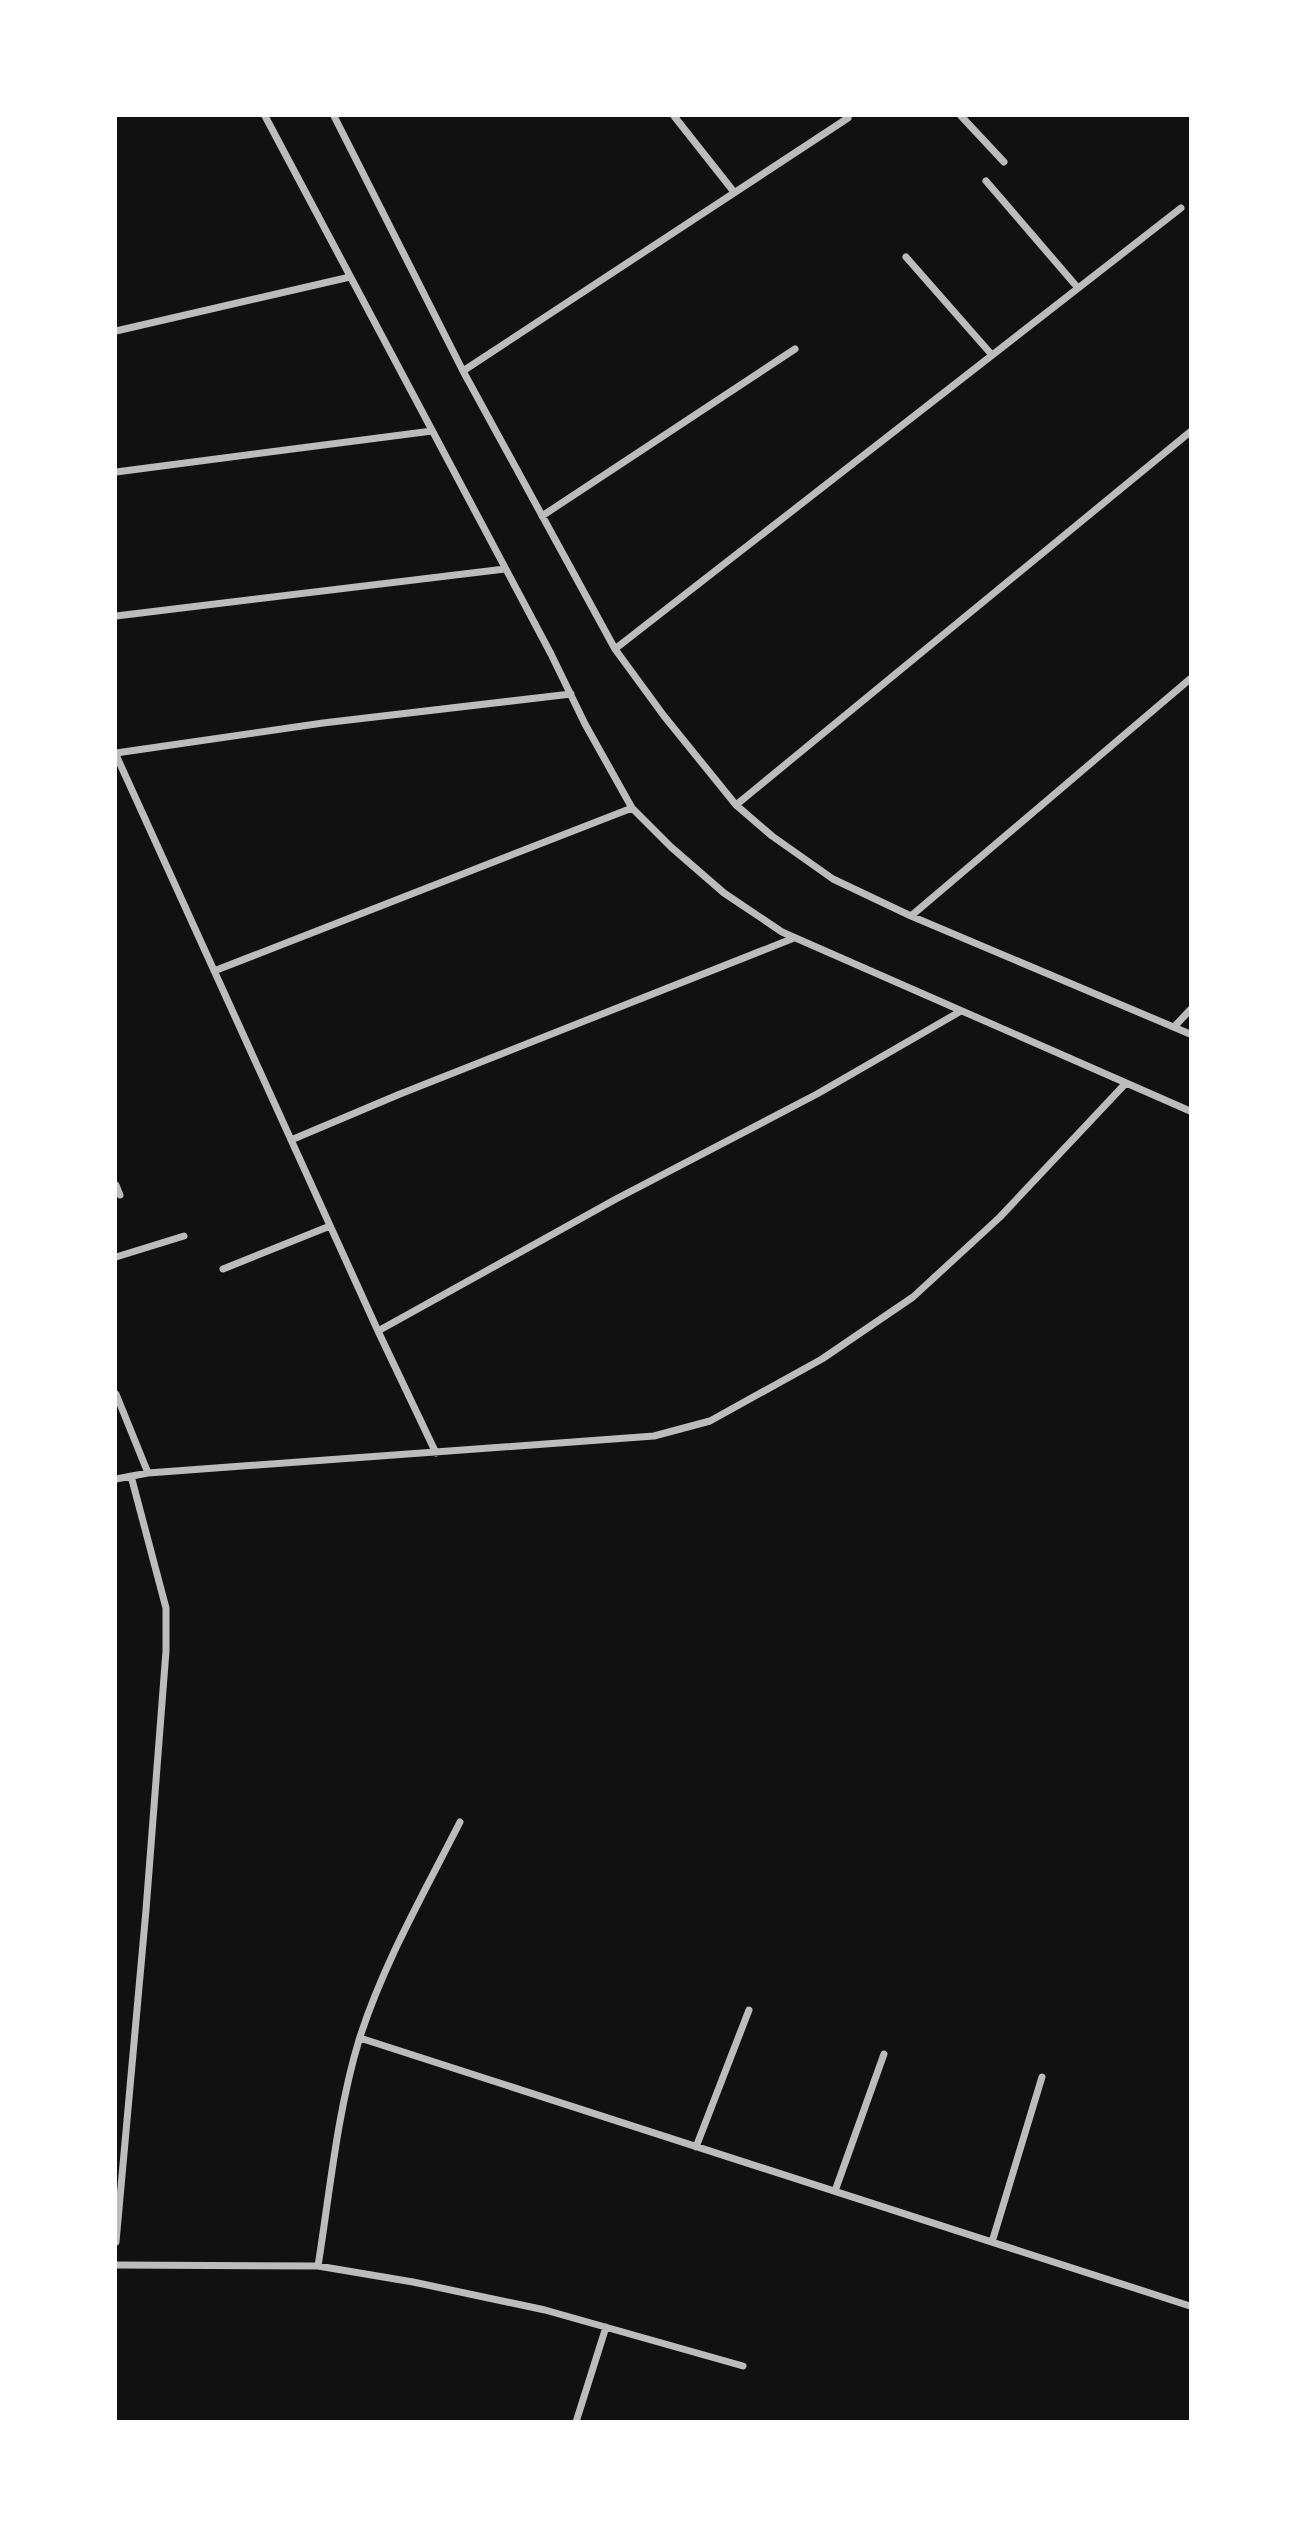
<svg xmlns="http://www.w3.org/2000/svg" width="1306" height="2537" font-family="'Exo 2',sans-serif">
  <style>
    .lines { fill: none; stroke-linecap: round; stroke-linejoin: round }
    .minor { stroke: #bcbcbc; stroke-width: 7 }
  </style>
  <rect width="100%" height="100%" fill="#111"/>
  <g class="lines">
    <!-- minor -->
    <path class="minor" d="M265,116L551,654L585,724L632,808L671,847L724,893L782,932L1190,1111
      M334,116L463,371L615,649L664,716L736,805L772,836L833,879L911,916L1190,1034
      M674,116L734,192
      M961,116L1004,162
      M986,181L1078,288
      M906,257L992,355
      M116,331L350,277
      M463,371L848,118
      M116,472L432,431
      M542,516L795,349
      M116,616L505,569
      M615,649L1181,208
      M116,753L323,723L571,694
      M116,755L378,1331L436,1453
      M736,805L1190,432
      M911,916L1190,679
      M214,971L632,808
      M1174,1027L1190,1010
      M291,1140L400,1094L794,938
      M116,1185L120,1195
      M116,1257L184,1236
      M223,1269L330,1226
      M378,1331L616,1199L817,1094L961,1011
      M116,1394L148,1473
      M116,1479L148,1473L654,1436L710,1421L822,1359L913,1297L1000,1217L1126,1083
      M360,2038L1190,2306
      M696,2147L749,2010
      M835,2191L884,2054
      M116,2242L146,1910L166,1651V1608L131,1476
      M992,2242L1042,2077
      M116,2265L318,2266L413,2282L545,2310L743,2366
      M318,2266C330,2191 337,2113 359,2040C383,1964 424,1893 460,1822
      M576,2422L606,2327"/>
  </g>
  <!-- border -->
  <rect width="1306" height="2537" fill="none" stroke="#ffffff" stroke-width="234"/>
</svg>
